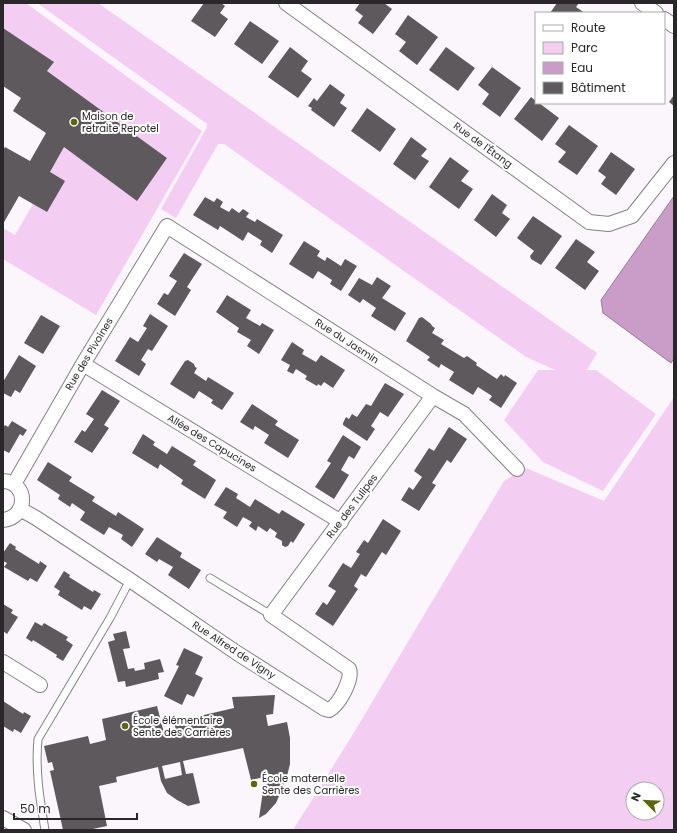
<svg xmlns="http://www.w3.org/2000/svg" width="677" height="833" font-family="Poppins,sans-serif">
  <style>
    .green { fill: #f4cdf3; fill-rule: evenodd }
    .water { fill: #c99dc8; stroke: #997a98 }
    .building { fill: #5d595d; fill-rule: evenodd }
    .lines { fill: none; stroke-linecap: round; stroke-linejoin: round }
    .lane-casing { stroke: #858084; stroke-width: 9 }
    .street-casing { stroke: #858084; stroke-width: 16 }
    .lane { stroke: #fff; stroke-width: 7 }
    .street { stroke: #fff; stroke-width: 14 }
    .poi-dot { fill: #5c670c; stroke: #fff; stroke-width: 1.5 }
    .labels { text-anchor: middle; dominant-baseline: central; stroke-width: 4; stroke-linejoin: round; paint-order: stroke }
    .poi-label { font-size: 10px; fill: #292729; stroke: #fff; text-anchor: start }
    .street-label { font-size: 10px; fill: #292729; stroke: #fff }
  </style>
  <rect width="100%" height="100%" fill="#fbf6fb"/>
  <!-- green -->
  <path class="green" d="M3,3H26L202,131L96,315L3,259V228L15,235L33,204L47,212L50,172L64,147L137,200L167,158L47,71L54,62L3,28Z
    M37,3H98L597,353L587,370H596L656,414L603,491L543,462L504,420L538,370H555L526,357L224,144H218L176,218L161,209L207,127V124Z
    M674,397V830H293L350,739L504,481L526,468L604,501ZM633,789H657V813H633Z"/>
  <!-- water -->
  <path class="water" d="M674,196V358L671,363L603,313L601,300Z"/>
  <!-- building -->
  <path class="building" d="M204,3H221L225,6L220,13L228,19L215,37L191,21Z
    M360,3H384L392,9L373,34L358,23L363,16L355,10Z
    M557,3H579L576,7L585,13H550Z
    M408,15L438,37L417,65L399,51L406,42L395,34Z
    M250,21L279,41L262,64L234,44Z
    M3,28L54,62L47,71L167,158L137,201L64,147L50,172L65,181L47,212L19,196L3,224V150L5,147L30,161L46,133L13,111L21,98L3,86Z
    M290,47L308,61L301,71L312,79L298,98L268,77Z
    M446,47L475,68L458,91L429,70Z
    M492,67L521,88L500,117L482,104L489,94L478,85Z
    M330,84L345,95L340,103L347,108L334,127L311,110L312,108L308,106L314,98L317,101Z
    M674,95V106L669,102Z
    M531,97L536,101V103H539L559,118L542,141L514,119Z
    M367,108L396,129L380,152L351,131Z
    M569,125L598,146L577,175L558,162L566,152L555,144Z
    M411,137L427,149L421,156L429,161L415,180L393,164Z
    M611,152L635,169L616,195L601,184L606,177L598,171Z
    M450,157L469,171L461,181L473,189L459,209L429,187Z
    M492,194L507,205L502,213L510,219L496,237L474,220Z
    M205,197L214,202L217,198L223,202L220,207L229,212L232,208L239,213L243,209L249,213L246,217L255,222L257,219L283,235L272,253L260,245L262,241L248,232L243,241L220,226L218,230L193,215Z
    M533,216L562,236L541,265L531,259L530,256L534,251L517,238Z
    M576,239L595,252L587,262L599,271L585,290L555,268Z
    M304,241L320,251L317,256L325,261L327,257L341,266L345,259L357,266L341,291L330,284L332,280L318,271L313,279L289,264Z
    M184,253L202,264L187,287L191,290L175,316L157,304L164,293L168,295L177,281L169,276Z
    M377,277L391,286L382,298L406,313L395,331L371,316L376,308L363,299L360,303L348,295L359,278L372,285Z
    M227,295L251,310L246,318L260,326L262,323L274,330L259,354L247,346L251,340L237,332L239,328L216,312Z
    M150,314L168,326L152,351L148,349L141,360L146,364L139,376L115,361L130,337L138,342L147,328L143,326Z
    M41,315L60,326L43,354L24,343Z
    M422,317L431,324L432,326L435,328L432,333L444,340L441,344L464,358L467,356L477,363L476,365L497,379L501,374L504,377L505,375L517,383L501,408L489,400L492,396L478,387L473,395L449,380L454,372L441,364L439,368L427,360L430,357L406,341L419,318Z
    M292,342L304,350L302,354L316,362L321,355L345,370L333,388L324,382L321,386L318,384L317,386L305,379L307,376L296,369L293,374L287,371L290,365L281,360Z
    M19,355L36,366L20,393L15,390L11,397L3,393V382Z
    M188,360L194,364L195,367L197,368L194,373L206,381L208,377L234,393L222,410L211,403L213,400L199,391L194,399L170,384L185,361Z
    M385,383L404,394L388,417L380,412L371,426L375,429L367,441L343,425V423L346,417L349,419L352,414L357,417L366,404L371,406Z
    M102,390L120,401L104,425L109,428L92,453L74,442L82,430L85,432L94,419L86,414Z
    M252,404L278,421L275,425L299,440L288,458L264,443L269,435L255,426L253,430L240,422Z
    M12,421L27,430L23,436L20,434L9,453L3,450V428L5,425L8,427Z
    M449,427L467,439L451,463L447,460L432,483L436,485L419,511L401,500L409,487L413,490L422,477L414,471L429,448L434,451Z
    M143,434L155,442L153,445L167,454L172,446L196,461L193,465L216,480L205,499L181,484L183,480L160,464L158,469L132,453Z
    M343,435L361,447L354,459L349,456L341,470L349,475L334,499L315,487L331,463L327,461Z
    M48,462L72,477L69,481L95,497L92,501L116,516L118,512L144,529L132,547L121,539L123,535L109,527L104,535L80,520L85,512L72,503L70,507L58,499L60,495L37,480Z
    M226,487L238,494L236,498L250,507L255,499L279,514L282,510L305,524L293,543L291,541L288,546L285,547L282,545V541L275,537L277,533L270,528L267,532L258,526L256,531L249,526L252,522L243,517L237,527L223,518L227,512L214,505Z
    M383,519L401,531L386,555L382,552L366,577L361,574L354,586L358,589L333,626L315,614L323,602L327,605L336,591L328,586L343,563L351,568L360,554L356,552L364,540L368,543Z
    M157,537L182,553L180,557L201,570L189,589L168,575L173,567L159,559L157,562L145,554Z
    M10,543L16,547L15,549L39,564L40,561L47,566L37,582L30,578L28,581L4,567L7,563L3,561V553Z
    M64,571L70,575L69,577L93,592L94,590L101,594L91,610L84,606L82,610L58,595L60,591L54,587Z
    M3,604L13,610L11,613L18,617L7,634L3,631Z
    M35,622L42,626L44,623L68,637L66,640L73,645L63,661L56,657L57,655L33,640L32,642L26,638Z
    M126,631L130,648L123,649L128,669L134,668L135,671L145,669L144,663L160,659L164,672L158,673L159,679L126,687L125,681L118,682L108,642L115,640L113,634Z
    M184,648L203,657L195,674L203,678L194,697L187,694L182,705L164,696L179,666L176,665Z
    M275,695L273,714L266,715L268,726L287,722L290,738V764L286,780L276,803L266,814L259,818L265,777L251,780L243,748L183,761L186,774L193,773L200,803L188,806L177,800L167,793L161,781L158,767L116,777L117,782L99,786L107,826L88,830H63L50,771L54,770L52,762L48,763L44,746L88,736L90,744L106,740L102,719L157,706L164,733L176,730L174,722L234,708L232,697ZM180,762L182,775L165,779L162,766Z
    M3,701L23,714L24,712L31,716L21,733L14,729L13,732L3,726Z"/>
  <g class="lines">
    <defs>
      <path id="lane" d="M210,578L271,615
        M45,830C40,800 35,770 38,739L110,618L130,580"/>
      <path id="street" d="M286,3L589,222L609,224L632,216L674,163
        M642,3L656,13
        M664,19L674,26
        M83,364L341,522
        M3,481C28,482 29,517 3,520
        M14,484L83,364L167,226L433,396L464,414L517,469
        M20,509L36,518L130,580L237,653L325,709L329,710C339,705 353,679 349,669L271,615L433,396
        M3,662L40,685
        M3,818L24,830"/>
    </defs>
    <!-- lane casing -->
    <use href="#lane" class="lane-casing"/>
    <!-- street casing -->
    <use href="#street" class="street-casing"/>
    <!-- lane -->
    <use href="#lane" class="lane"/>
    <!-- street -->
    <use href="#street" class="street"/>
  </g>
  <!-- markers -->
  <g class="poi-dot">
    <circle cx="74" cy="122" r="4"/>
    <circle cx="125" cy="726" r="4"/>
    <circle cx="254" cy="784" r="4"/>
  </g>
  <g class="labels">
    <!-- poi labels -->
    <g class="poi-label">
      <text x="82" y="116">Maison de<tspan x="82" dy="12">retraite Repotel</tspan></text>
      <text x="133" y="720">École élémentaire<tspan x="133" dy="12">Sente des Carrières</tspan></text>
      <text x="262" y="778">École maternelle<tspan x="262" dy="12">Sente des Carrières</tspan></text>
    </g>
    <!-- street labels -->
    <g class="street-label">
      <text transform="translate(483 145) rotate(36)">Rue de l'Étang</text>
      <text transform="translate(347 341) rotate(33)">Rue du Jasmin</text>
      <text transform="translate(89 354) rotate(-59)">Rue des Pivoines</text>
      <text transform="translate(212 443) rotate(31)">Allée des Capucines</text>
      <text transform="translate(352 506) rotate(-53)">Rue des Tulipes</text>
      <text transform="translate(234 650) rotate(33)">Rue Alfred de Vigny</text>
    </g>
  </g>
  <!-- border -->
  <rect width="677" height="833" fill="none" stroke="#292729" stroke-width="8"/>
  <!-- legend -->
  <rect x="535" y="12" width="130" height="92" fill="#ffffff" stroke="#a9a9a9"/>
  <rect x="543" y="25" width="20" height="6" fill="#ffffff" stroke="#a9a9a9"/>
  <text x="571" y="32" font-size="12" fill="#292729">Route</text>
  <rect x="543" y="42" width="20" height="12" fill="#f4cdf3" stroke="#a9a9a9"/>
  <text x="571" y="52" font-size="12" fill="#292729">Parc</text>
  <rect x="543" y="62" width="20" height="12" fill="#c99dc8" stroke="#a9a9a9"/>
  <text x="571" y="72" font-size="12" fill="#292729">Eau</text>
  <rect x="543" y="82" width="20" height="12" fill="#5d595d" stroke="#a9a9a9"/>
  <text x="571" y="92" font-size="12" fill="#292729">Bâtiment</text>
  <!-- north arrow -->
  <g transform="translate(645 801) rotate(294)"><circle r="19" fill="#ffffff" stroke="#a9a9a9"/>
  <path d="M0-3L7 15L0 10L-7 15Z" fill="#5c670c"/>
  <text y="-6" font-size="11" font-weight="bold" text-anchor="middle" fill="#292729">N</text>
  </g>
  <!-- scale -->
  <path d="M14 813v6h123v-6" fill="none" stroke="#292729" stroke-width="2"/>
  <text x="20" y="813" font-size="12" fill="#292729" stroke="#ffffff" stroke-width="3" paint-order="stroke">50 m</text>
</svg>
